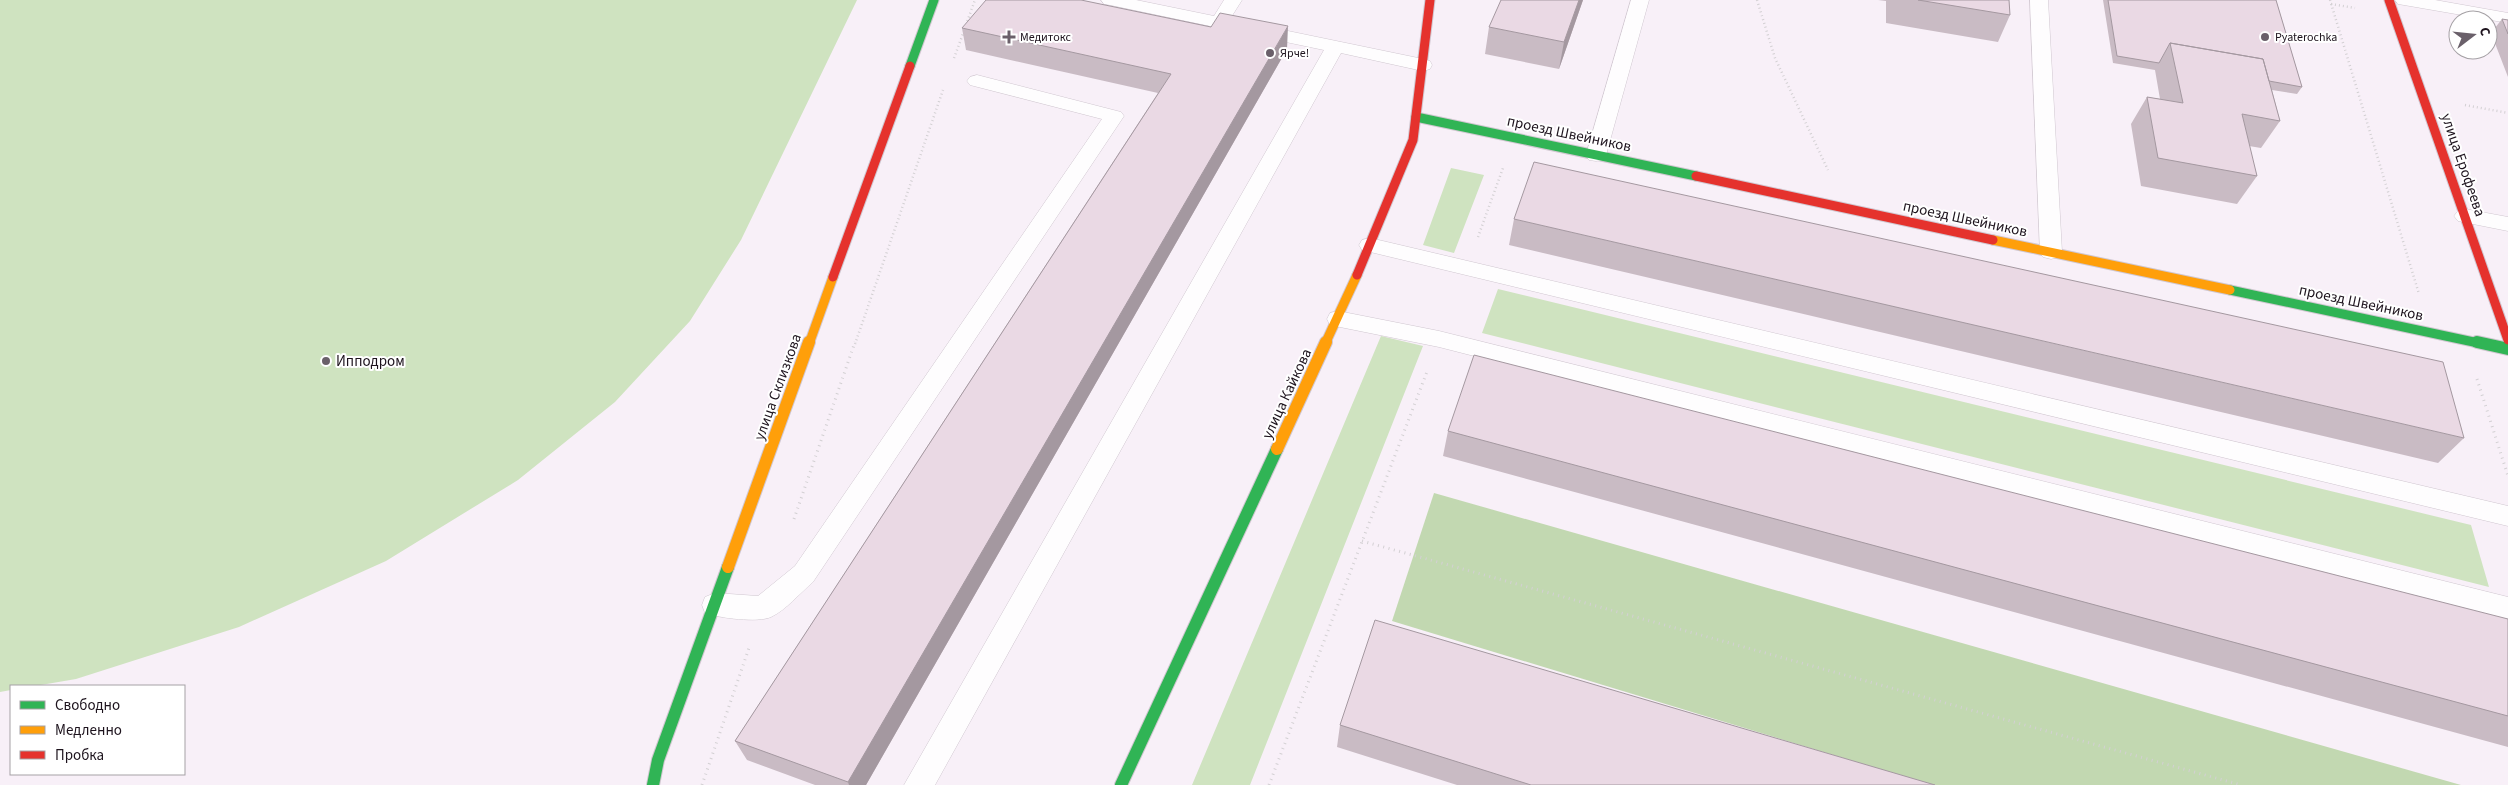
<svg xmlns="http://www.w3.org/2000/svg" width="2508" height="785" font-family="'Source Sans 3',sans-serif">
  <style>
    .green { fill: #cfe3c0 }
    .forest { fill: #c2d8b1 }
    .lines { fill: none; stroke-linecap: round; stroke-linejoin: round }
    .lane-casing { stroke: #d0c7d0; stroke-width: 1 }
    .fast-far1-casing { stroke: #d0c7d0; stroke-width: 11 }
    .fast-casing { stroke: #d0c7d0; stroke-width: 14 }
    .slow-far1-casing { stroke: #d0c7d0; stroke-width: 11 }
    .slow-casing { stroke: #d0c7d0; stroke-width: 14 }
    .jam-casing { stroke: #d0c7d0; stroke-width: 11 }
    .path-far1 { stroke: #d3d0d3; stroke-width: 2.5; stroke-dasharray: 1 3; stroke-linecap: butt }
    .path { stroke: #d3d0d3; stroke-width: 3; stroke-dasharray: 1 4.5; stroke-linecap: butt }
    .lane { fill: #fefdfe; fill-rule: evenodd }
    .fast-far1 { stroke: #30b455; stroke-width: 9 }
    .fast { stroke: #30b455; stroke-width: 12 }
    .slow-far1 { stroke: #ff9f0a; stroke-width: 9 }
    .slow { stroke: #ff9f0a; stroke-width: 12 }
    .jam { stroke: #e5322d; stroke-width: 9 }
    .wall { fill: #c9bbc4 }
    .shaded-wall { fill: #a498a0 }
    .building { fill: #ead9e4; stroke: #a498a0 }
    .poi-dot { fill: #6a606a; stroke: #fff; stroke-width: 2 }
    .labels { text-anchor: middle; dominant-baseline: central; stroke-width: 4; stroke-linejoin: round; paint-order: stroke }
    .far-poi-label { font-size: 12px; fill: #1d131d; stroke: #fff; text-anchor: start }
    .street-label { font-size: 15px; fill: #1d131d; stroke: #fff }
    .poi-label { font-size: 15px; fill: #1d131d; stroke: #fff; text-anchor: start }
  </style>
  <rect width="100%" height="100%" fill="#f8f0f8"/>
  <!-- green -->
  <path class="green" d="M0,0H857L741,240L690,321L615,402L518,480L386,561L239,627L76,679L35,686H11V690L0,692Z
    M1451,168L1484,175L1454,253L1423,245Z
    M1498,289L2471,525L2489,587L1482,333Z
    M1381,336L1423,346L1250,785H1192Z"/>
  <!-- forest -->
  <path class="forest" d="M1434,493L2461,785H1932L1392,621Z"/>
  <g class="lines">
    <defs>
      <path id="lane" d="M1101,0H1136L1214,16L1224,0H1242L1230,19L1423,59L1430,61L1432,65L1430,69L1423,71L1341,53L935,785H904L1324,50L1110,5L1104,4Z
        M1631,0H1649L1606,155L1603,160L1596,161L1589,160L1586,155Z
        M2030,0H2048L2062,252L2059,257L2051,259L2043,257L2040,252Z
        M2395,0H2435L2508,13V23L2404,5L2398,4Z
        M977,75L1121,112L1124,116L813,582C800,593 786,610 771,617C758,623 719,618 705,613L702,605L705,597L715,593L758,596L795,566L1102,119L970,85L967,81L970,77Z
        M2465,209L2508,217V231L2458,221L2454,216L2458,211Z
        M1370,238L2508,506V526L1362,250L1359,245L1362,240Z
        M1338,311L1439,331L2508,597V621L1439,347L1330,325L1327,319L1330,313Z"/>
      <path id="fast-far1" d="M910,66L934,0
        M1416,117L1696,176
        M2230,290L2483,344"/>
      <path id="fast" d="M2477,342L2508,349
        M653,785L658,760L728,567
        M1121,785L1277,449"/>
      <path id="slow-far1" d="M1993,240L2230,290
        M809,344L833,277
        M1325,344L1357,275"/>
      <path id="slow" d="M1277,449L1326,342
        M728,567L809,342"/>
      <path id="jam" d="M2389,0L2508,340
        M1696,176L1993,240
        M1357,275L1413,140L1430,0
        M833,277L910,66"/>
    </defs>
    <!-- lane casing -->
    <use href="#lane" class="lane-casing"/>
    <!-- fast-far1 casing -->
    <use href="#fast-far1" class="fast-far1-casing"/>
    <!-- fast casing -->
    <use href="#fast" class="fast-casing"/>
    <!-- slow-far1 casing -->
    <use href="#slow-far1" class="slow-far1-casing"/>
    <!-- slow casing -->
    <use href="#slow" class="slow-casing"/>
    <!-- jam casing -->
    <use href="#jam" class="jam-casing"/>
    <!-- path-far1 -->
    <path class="path-far1" d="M1757,0L1775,58L1828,170
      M2330,0L2419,294
      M2331,4L2355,8
      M966,25L975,0
      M954,58L964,31
      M2465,105L2508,113
      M1478,237L1503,168
      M855,344L943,90"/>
    <!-- path -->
    <path class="path" d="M2477,379L2508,476
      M794,519L855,342
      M1362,541L2241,785
      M702,785L750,645
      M1269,785L1428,369"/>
    <!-- lane -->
    <use href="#lane" class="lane"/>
    <!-- fast-far1 -->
    <use href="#fast-far1" class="fast-far1"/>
    <!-- fast -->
    <use href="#fast" class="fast"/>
    <!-- slow-far1 -->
    <use href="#slow-far1" class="slow-far1"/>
    <!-- slow -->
    <use href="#slow" class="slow"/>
    <!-- jam -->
    <use href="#jam" class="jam"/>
  </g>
  <!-- wall -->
  <path class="wall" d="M1583,0L1559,69L1485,54L1489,27Z
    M1878,0H2009L2010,15L1998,42L1886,23V1Z
    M2103,0H2276L2302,87L2297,94L2272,90L2280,121L2261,148L2249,146L2257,176L2237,204L2141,186L2131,124L2147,97L2160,99L2155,70L2113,63Z
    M2502,19L2508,20V77L2491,33Z
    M962,28L1287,49L866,785H815L747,760L735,741L1158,93L966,50Z
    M1514,219L2464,438L2438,463L1509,245Z
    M1448,431L2508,619V747L1443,456Z
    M1340,725L1935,785H1457L1337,747Z"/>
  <!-- shaded-wall -->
  <path class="shaded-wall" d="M1579,0H1583L1559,69L1564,42Z
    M1288,26L1287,49L866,785H849L848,782Z"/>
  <!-- building -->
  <path class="building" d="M986,0H1081L1211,27L1220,13L1288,26L848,782L735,741L1171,74L962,28Z
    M1501,0H1579L1564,42L1489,27Z
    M1918,0H2009L2010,15Z
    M2108,0H2276L2302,87L2269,81L2263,59L2170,43L2159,63L2117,56Z
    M2502,19L2508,20V34Z
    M2170,43L2263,59L2280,121L2242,114L2257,176L2158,158L2147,97L2183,103Z
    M1534,162L2443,362L2464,438L1514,219Z
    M1474,355L2508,619V716L1448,431Z
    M1375,620L1935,785H1531L1340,725Z"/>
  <!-- markers -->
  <g class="poi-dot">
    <path d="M1006.5 29.5h5v5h5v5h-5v5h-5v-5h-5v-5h5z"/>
    <circle cx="2265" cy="37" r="5"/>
    <circle cx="1270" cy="53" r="5"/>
    <circle cx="326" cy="361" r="5"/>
  </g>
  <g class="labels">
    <!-- far-poi labels -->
    <g class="far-poi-label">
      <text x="1020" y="37">Медитокс</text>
      <text x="2275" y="37">Pyaterochka</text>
      <text x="1280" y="53">Ярче!</text>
    </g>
    <!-- street labels -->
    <g class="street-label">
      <text transform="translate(1569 134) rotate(12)">проезд Швейников</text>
      <text transform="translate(2463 165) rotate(71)">улица Ерофеева</text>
      <text transform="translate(1965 219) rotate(12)">проезд Швейников</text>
      <text transform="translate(2361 303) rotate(12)">проезд Швейников</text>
      <text transform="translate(778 387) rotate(-70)">улица Склизкова</text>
      <text transform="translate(1287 394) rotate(-65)">улица Кайкова</text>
    </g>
    <!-- poi labels -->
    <g class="poi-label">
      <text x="336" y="361">Ипподром</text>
    </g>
  </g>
  <!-- legend -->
  <rect x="10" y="685" width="175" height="90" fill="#ffffff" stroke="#a5a1a5"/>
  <rect x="20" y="701" width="25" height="8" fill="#30b455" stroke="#a5a1a5"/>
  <text x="55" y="710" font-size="15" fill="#1d131d">Свободно</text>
  <rect x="20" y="726" width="25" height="8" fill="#ff9f0a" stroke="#a5a1a5"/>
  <text x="55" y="735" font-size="15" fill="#1d131d">Медленно</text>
  <rect x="20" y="751" width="25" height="8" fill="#e5322d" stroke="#a5a1a5"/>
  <text x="55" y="760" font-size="15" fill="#1d131d">Пробка</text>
  <!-- north arrow -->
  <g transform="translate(2473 35) rotate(74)"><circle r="24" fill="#ffffff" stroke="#a5a1a5"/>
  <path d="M0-4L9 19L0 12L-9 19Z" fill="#6a606a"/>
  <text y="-8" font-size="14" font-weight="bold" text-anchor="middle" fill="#1d131d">С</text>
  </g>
</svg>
